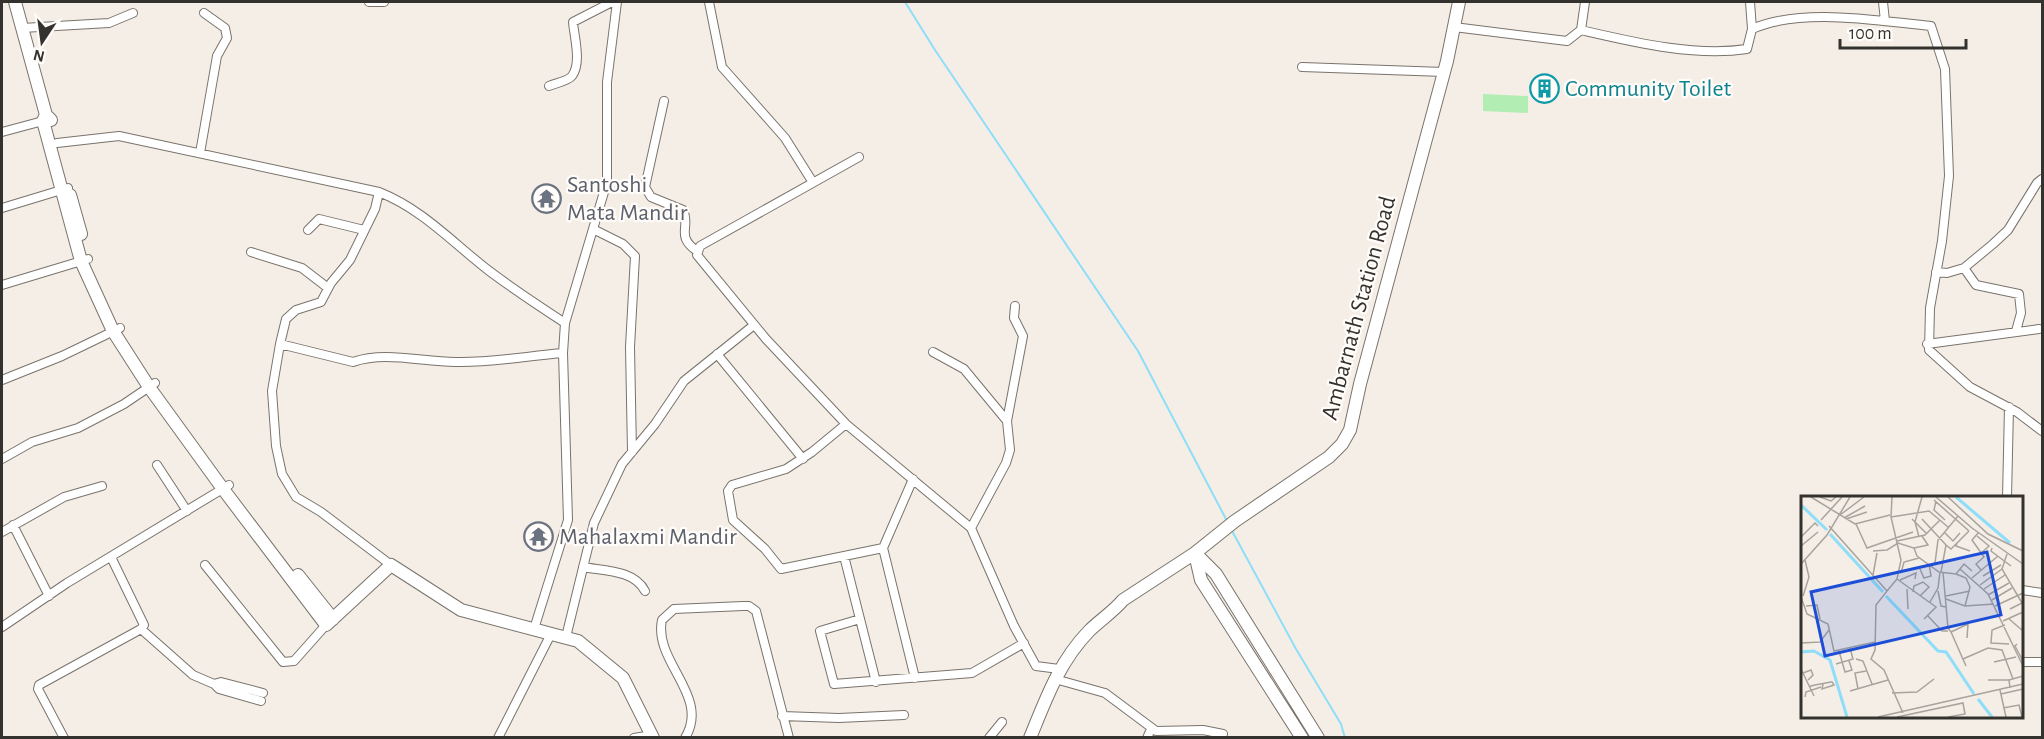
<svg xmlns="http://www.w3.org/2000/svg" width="2044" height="739" font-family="'Alegreya Sans',sans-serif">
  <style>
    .green { fill: #b2edb3 }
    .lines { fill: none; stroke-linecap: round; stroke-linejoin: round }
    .stream { stroke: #8edef9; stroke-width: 2 }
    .street-casing { stroke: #79736c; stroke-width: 10 }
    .secondary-casing { stroke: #79736c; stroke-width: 14 }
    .street { stroke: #fff; stroke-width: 8 }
    .secondary { stroke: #fff; stroke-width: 12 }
    .labels { text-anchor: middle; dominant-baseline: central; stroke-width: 4.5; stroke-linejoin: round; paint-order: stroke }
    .culture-label { font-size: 24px; fill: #0d838f; stroke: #fffcf9; text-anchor: start }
    .worship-label { font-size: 24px; fill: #5b616d; stroke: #fffcf9; text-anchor: start }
    .street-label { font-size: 24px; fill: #34322f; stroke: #fffcf9 }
    .inset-river { fill: none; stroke: #8edef9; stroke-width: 3 }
    .inset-road { fill: none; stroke: #a8a39d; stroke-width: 1.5 }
    .view { fill: #1d4ed8; fill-opacity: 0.15; stroke: #1d4ed8; stroke-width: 3 }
    .inset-edge { fill: none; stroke: #34322f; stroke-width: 3 }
  </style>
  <rect width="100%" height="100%" fill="#f5eee6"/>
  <!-- green -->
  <path class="green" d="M1483,94L1528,96V113L1483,111Z"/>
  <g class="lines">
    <!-- stream -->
    <path class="stream" d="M905,2L935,50L1138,351L1227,521
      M1231,529L1296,649L1341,724L1345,738"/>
    <defs>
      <path id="street" d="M369,2H384
        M709,2L722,67L785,138L812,181
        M1750,2L1752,29
        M1883,2L1885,21
        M1454,27L1567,41L1581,30C1633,42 1694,57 1747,49L1752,29C1802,7 1878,21 1931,26L1945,69L1949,176L1942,241L1930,308L1929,350L1970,387L2017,412L2042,431
        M22,28L109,23L133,13
        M1581,30L1585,2
        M1302,67L1444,72
        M549,86C556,83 568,81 572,76C582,63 574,36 573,22L612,2
        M664,101L645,187L651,197L683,210C691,227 675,236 697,251
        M2,132L43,121
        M57,143L119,136L379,192C422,209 452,242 488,270C513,289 539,306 565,323
        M200,153L217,56L227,38L225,28L204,13
        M859,157L700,246L697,255L766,339L846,424L971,528L1014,626L1036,666L1059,669
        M379,192L375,209L350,260L331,283L321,302L296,310L286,319L280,344L272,391L276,446L282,474L296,497L321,512L391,565
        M2,208L68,188
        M593,229L623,244L635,256L630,347L632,452
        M308,230L319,219L364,230
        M251,252L302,268L328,288
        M1964,268L1976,285L2019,294L2021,313L2016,331
        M1936,272L1947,273L1964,268L1993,244L2008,230L2037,183L2042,179
        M2,285L88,259
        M280,344L353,362C385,351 422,362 455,362C491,363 527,356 563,353
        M1927,344L2039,329
        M933,352L964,369L1007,421
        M717,354L803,459
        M2,380L62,356L120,328
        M846,424L812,452L786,469L732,485L728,491L733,520L765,549L781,569L883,548L913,479
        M2,459L32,442L78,428L124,404L155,383
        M157,465L187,511
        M2007,498L2009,407
        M13,525L49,596
        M971,528L1006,463L1010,450L1007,421L1023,336L1014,318L1015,306
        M2,532L64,497L102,486
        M883,548L915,678
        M844,556L876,682
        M205,565L283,662L294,661L326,625
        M583,567C605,571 634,570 645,591
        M2022,590L2042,593
        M860,619L820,631L834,684L972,673L1024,643
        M2,627L67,583L229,485
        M141,629L193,675L214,684
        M534,629L568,520L563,353L565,323L607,182V82L617,2
        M566,637L594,523L622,464L655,424L684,381L754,325
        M2022,662H2042
        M1055,679L1105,693L1156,731L1203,730L1223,734
        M261,701L219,689L214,684L221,682L263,693
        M782,716L839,718L904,715
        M64,738L38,689L39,685L141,629L144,625L111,557
        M498,738L551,634
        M634,738L652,735
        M685,738C711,696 653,662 662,620L674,609L743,606H749L756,611L789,738
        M989,738L1002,722
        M1147,738L1151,729"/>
      <path id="secondary" d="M15,2L46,115L51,120
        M46,115L43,121L81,261L113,331L149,387L223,489L326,625L391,565L461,610L578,641L623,678L653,738
        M70,195L81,234
        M1195,553L1216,574L1318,738
        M1195,554L1201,580L1302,738
        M298,575L333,619
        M1030,738C1046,699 1059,662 1089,631C1100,620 1113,612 1123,600L1195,553L1235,521L1329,457L1342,444L1350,430L1360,384L1447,61L1459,2"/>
    </defs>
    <!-- street casing -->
    <use href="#street" class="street-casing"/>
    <!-- secondary casing -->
    <use href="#secondary" class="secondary-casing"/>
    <!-- street -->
    <use href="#street" class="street"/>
    <!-- secondary -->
    <use href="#secondary" class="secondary"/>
  </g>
  <!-- icons -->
  <defs>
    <symbol id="building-ring" viewBox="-11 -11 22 22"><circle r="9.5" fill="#fffcf9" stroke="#0f9aa8" stroke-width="1.5"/><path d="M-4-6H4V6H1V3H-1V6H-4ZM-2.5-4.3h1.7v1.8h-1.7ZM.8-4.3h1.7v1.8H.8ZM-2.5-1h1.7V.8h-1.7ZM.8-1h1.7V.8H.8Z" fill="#0f9aa8"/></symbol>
    <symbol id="temple-ring" viewBox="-11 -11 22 22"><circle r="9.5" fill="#fffcf9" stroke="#6b7280" stroke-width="1.5"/><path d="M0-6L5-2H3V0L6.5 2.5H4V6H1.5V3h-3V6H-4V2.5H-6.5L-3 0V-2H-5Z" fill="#6b7280"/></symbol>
  </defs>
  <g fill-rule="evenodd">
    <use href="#building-ring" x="1528" y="72" width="33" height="33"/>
    <use href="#temple-ring" x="530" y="182" width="33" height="33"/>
    <use href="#temple-ring" x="522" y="520" width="33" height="33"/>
  </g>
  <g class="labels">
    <!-- culture labels -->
    <g class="culture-label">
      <text x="1565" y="89">Community Toilet</text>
    </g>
    <!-- worship labels -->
    <g class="worship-label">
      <text x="567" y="185">Santoshi<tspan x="567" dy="28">Mata Mandir</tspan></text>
      <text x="559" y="537">Mahalaxmi Mandir</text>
    </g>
    <!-- street labels -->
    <g class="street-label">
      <text transform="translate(1359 308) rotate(-75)">Ambarnath Station Road</text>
    </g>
  </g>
  <!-- overview -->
  <g transform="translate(1801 496)">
    <rect width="222" height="222" fill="#f5eee6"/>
    <path class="inset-river" d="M155,1L209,47M0,9L26,34M29,38L82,96M85,100L137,155L145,156L173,198M0,156L13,155L29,164L46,221M177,203L191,221"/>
    <path class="inset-road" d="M10,1L54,28L89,19M19,1L30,5L35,1M135,1L171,32L222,68M147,1L187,38L222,55M133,4L168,35M135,5L133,14L144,24M39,19L63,1M90,21L128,15L147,31M43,22L64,10M45,23L66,16M111,23L126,38M121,23L145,49L140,76M20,24L41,1M55,28L66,52L112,36M28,30L86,95M143,36L152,45L159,37M178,36L171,44L183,61L175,68L180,74M176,40L188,50L180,57M0,41L14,27L17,30M118,41L114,26L121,1M96,45L124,39L139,24M156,47L155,50L169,55M145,49L150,53L168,35M0,50L17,36M113,52L127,49L121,40M191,52L190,55L210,70M72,55L86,54L97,47L113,52L116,60L138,76L155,78L163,68L171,75M206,58L201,73L221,107L209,113M0,68L26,39L49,1M130,69L134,67L137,44L157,20M119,73L123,82L130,80L128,68M159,73L187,98L222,170M142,76L147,132M100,77L103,66L118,62M155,78L165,82L169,91L164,110M72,79L76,57M182,80L200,69M171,82L197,60M96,83L135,111L123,123M99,84L115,77L114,83M179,89L201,73M106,93L107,113M183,93L204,79M86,95L96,83L100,64L90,21L91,1M86,95L75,109L74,154L70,163L83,174L102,217M137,95L140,110L145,111M112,96L113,90L122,86L128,91L119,100M187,99L208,87M2,100L8,81L4,64M145,100L169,95M0,101L6,118L27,128L33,155L74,146M145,103L164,110L193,108M191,104L211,92M129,106L137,92L139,76M5,110L16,109L19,123M194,110L222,97M127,120L141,135H147M207,122L222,135M202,125L222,116M204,129L191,134L190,147L208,148M147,132L150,136L167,128L166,142M150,136L165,170M0,147L19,146L28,134M216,148L214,150L222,165M38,155L44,176L51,174L48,165M55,163L62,165L71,188M162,163L187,152L201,154L212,183M193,166L215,161M35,168L52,163L49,152M0,173L13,200M2,177L10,174L12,179L7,184M187,184H208M8,191L10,190L14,189L30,186H31L33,189L21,193L22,188M209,192L208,184L222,180M57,193L54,177L65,175M199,194L205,221M49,195L87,184M91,197L116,196L133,183M200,198L222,193M4,201L5,196L20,191M202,212L218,209L221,221M77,221L222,188M96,221L162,207L164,218L147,221"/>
    <path class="view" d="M186,56L200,119L24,160L10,96Z"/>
    <rect width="222" height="222" class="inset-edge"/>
  </g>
  <!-- border -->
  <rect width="2044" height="739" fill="none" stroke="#34322f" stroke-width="6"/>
  <!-- north arrow -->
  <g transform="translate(42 42) rotate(193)" stroke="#fffcf9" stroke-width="4.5" paint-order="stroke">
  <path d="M0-4.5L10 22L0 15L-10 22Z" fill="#34322f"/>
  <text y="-9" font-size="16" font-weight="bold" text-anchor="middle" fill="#34322f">N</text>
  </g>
  <!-- scale -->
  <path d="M1840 39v9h126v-9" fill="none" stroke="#34322f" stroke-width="3"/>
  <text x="1849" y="39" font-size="18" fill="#34322f" stroke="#fffcf9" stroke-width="4.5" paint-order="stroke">100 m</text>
</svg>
